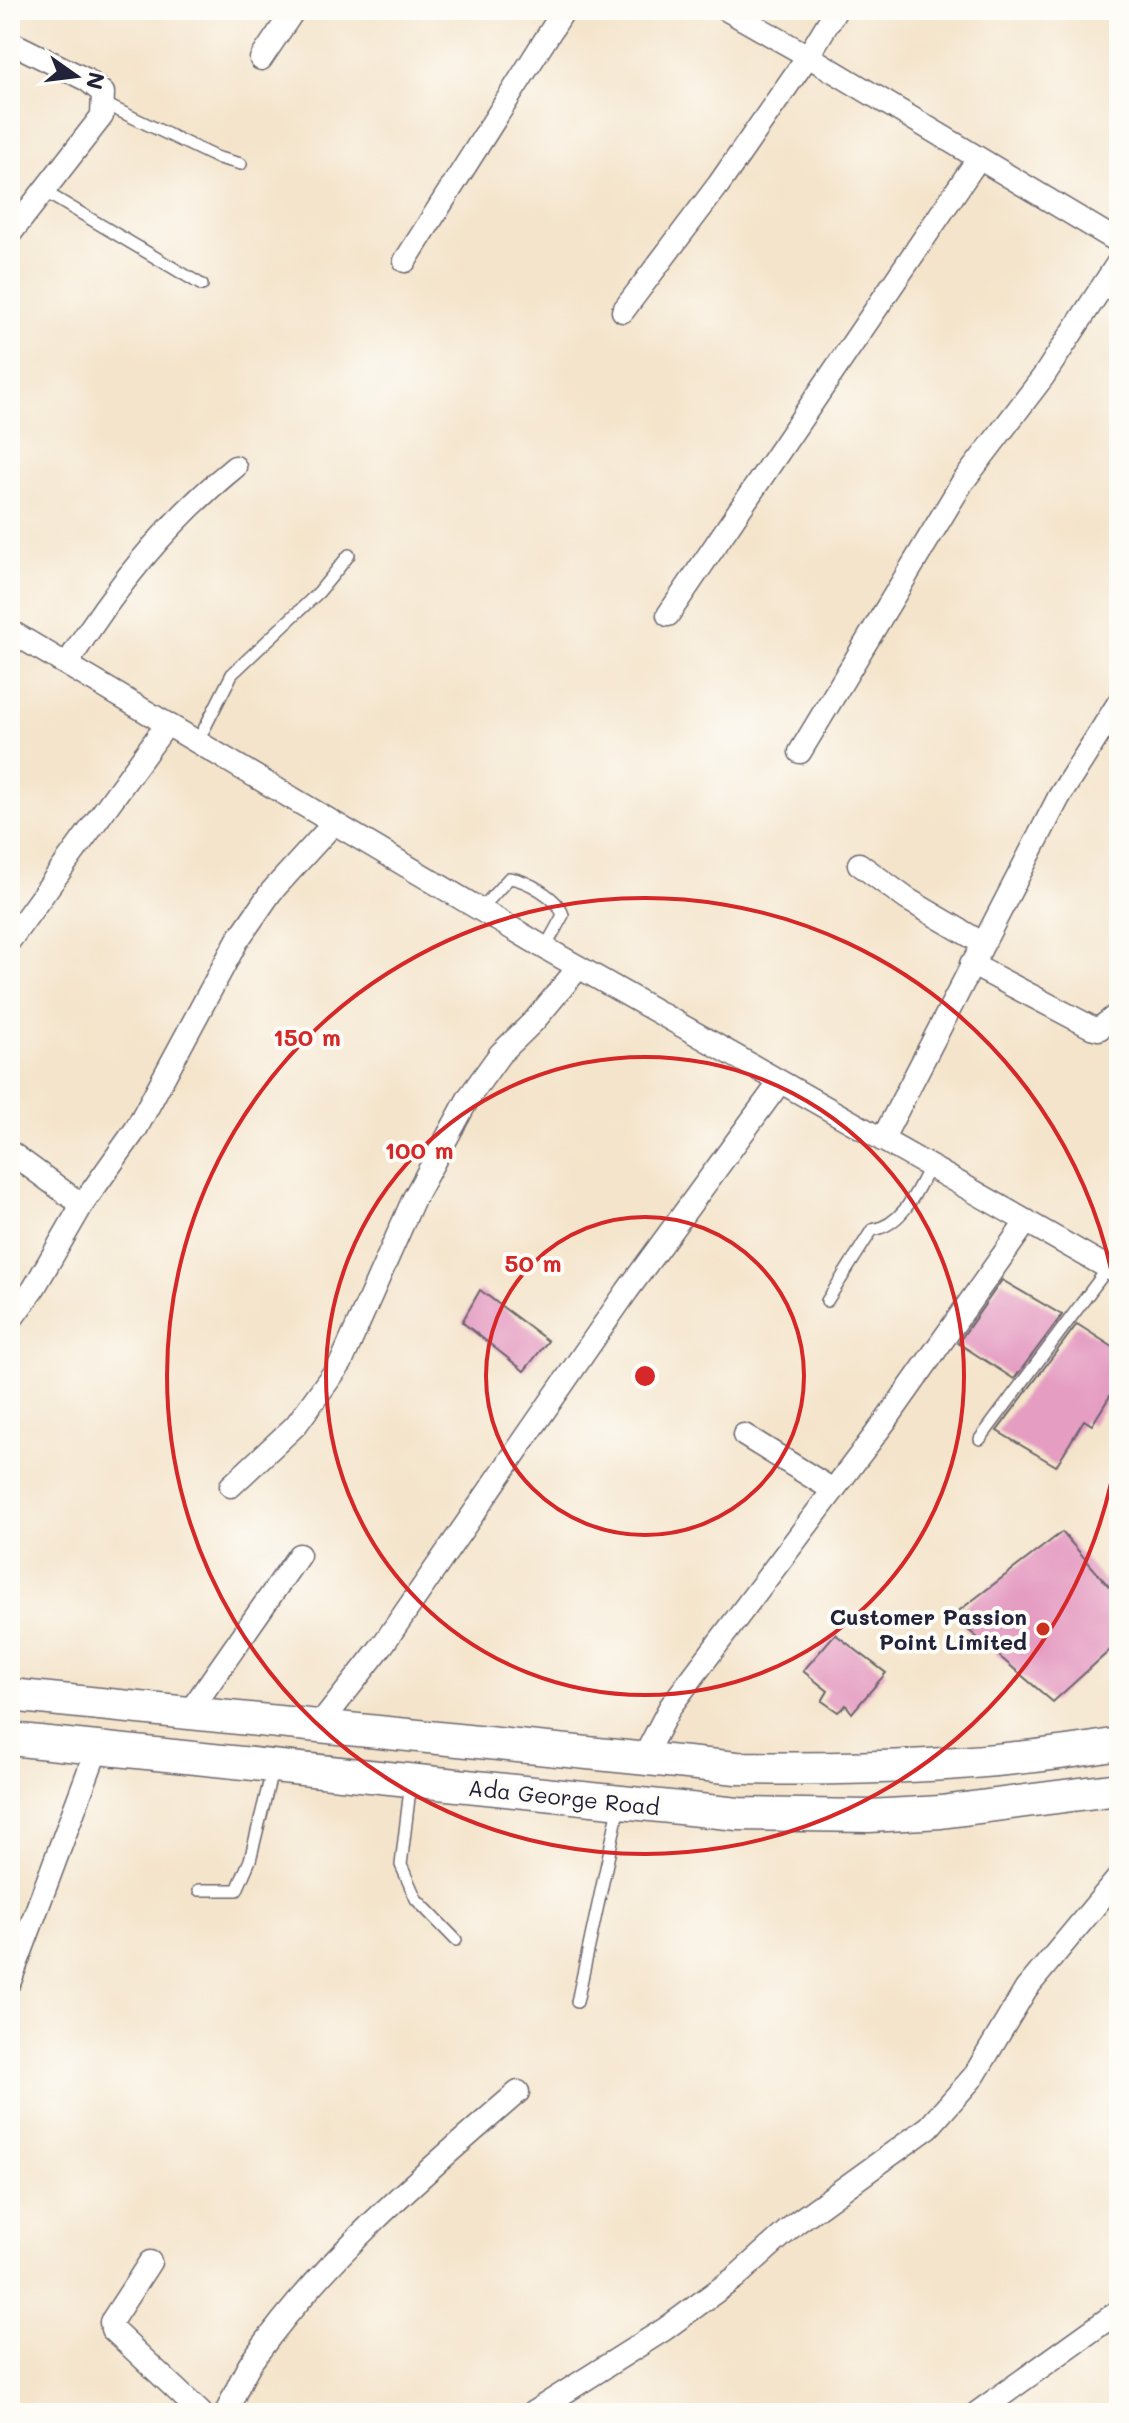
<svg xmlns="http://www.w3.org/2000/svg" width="1129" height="2423" font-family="Mali,sans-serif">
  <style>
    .building { fill: #e59dc2 }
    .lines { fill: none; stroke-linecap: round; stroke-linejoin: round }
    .service-casing { stroke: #6c666d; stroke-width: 14 }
    .minor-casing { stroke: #6c666d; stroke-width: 25 }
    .secondary-casing { stroke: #6c666d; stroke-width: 35 }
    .service { stroke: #fff; stroke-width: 11 }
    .minor { stroke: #fff; stroke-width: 22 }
    .secondary { stroke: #fff; stroke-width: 32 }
    .ring { fill: none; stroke: #d62828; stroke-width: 4 }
    .poi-dot { fill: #c8321e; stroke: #fdfcf7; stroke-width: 3 }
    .labels { text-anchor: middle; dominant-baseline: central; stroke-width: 8; stroke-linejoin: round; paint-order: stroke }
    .poi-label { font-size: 22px; font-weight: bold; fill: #22223b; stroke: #fdfcf7; text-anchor: end }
    .street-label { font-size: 22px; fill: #22223b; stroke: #fdfcf7 }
    .centre { fill: #d62828; stroke: #fdfcf7; stroke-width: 4 }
    .ring-label { font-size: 24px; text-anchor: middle; font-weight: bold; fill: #d62828; stroke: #fdfcf7; stroke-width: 8; stroke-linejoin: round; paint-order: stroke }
  </style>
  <rect width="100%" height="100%" fill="#fdfcf7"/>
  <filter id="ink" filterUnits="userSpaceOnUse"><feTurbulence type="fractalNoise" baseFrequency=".0125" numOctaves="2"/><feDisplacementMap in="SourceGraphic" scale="16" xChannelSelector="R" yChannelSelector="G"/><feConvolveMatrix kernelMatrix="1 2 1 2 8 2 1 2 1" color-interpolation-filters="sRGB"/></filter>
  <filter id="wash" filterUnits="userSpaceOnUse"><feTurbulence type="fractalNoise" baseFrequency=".006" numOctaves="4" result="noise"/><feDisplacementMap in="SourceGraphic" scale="32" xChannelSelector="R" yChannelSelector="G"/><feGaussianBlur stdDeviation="1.8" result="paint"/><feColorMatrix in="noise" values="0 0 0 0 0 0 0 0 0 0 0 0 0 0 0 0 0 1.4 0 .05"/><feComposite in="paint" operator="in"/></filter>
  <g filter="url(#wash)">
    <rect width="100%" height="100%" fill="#f4e4cb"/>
    <g id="blocks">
      <!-- building -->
      <path class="building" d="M1002,1280L1062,1315L1014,1379L958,1343Z
        M480,1290L548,1341L524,1371L462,1322Z
        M1077,1324L1119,1351V1395L1113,1391L1092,1425L1084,1420L1056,1466L997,1431Z
        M1062,1532L1119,1598V1642L1053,1702L952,1616Z
        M835,1634L886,1673L852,1713L846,1705L838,1712L822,1701L828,1691L803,1671Z"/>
    </g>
  </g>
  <g filter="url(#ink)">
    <use href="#blocks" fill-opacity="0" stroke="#6c666d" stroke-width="2"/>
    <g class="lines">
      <defs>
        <path id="service" d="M105,104L215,157L241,164
          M45,192L202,285
          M197,743L232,674L319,592L349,555
          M480,910L509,878C527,880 558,898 563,915L545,948
          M827,1301L872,1230C903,1225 916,1192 929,1167
          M980,1439L1108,1268
          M411,1781L401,1865L416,1899L456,1940
          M199,1890H237L250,1860L273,1767
          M577,2002L620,1803"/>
        <path id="minor" d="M836,10L808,56L1119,242
          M10,42L87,80L103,93L102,116L10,234
          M261,59L294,10
          M405,261L564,10
          M623,311L719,184L808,56L727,10
          M668,615L978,159
          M10,631L545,948L1119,1274
          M67,664C114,589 166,523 235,467
          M800,752L962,483L1043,377L1119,261
          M859,864L907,899L982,943
          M10,940L167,724
          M971,964L1091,1027L1099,1029L1119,1013
          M882,1140L1059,797L1119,702
          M10,1152L82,1205
          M10,1321L34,1288L82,1205L136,1129L237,941L271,892L333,824
          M744,1435L833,1490
          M231,1486L296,1425L341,1363L414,1198L469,1097L500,1054L535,1020L579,967
          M188,1714L299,1555
          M319,1726L384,1643L627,1291L780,1082
          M644,1757L670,1707L887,1419L1027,1221
          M10,1981L98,1746
          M150,2262L111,2322L112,2329L201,2413
          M226,2413C235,2395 242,2374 254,2358C328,2255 423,2174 518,2092
          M532,2413L665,2329L736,2277L796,2223L929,2127L974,2076L1026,1989L1119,1877
          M977,2413L1119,2311"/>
        <path id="secondary" d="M10,1695L737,1768C865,1770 992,1766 1119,1744
          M10,1739L738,1814L869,1816L941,1812L1119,1789"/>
      </defs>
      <!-- service casing -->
      <use href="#service" class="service-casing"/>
      <!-- minor casing -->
      <use href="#minor" class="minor-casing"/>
      <!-- secondary casing -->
      <use href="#secondary" class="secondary-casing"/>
      <!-- service -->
      <use href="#service" class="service"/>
      <!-- minor -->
      <use href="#minor" class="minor"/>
      <!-- secondary -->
      <use href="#secondary" class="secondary"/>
    </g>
  </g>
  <!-- distance rings -->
  <g class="ring">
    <circle cx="645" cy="1376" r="159"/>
    <circle cx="645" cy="1376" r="319"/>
    <path d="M1119 1438A478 478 0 1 1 1119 1314"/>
  </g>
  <!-- markers -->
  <circle class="poi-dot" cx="1043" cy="1629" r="8"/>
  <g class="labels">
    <!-- poi labels -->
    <g class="poi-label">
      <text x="1027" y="1616">Customer Passion<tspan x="1027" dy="25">Point Limited</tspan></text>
    </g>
    <!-- street labels -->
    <g class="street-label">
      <text transform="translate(564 1797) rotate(6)">Ada George Road</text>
    </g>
  </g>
  <circle cx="645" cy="1376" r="12" class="centre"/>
  <g class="ring-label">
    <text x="307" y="1046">150 m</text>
    <text x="419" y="1159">100 m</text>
    <text x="533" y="1272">50 m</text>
  </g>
  <!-- margin -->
  <rect width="1129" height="2423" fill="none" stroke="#fdfcf7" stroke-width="40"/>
  <!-- north arrow -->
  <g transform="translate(76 76) rotate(104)" stroke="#fdfcf7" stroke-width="6" paint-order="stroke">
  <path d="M0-6L14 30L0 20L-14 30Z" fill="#22223b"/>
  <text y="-12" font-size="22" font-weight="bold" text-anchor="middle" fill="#22223b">N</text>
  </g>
</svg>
